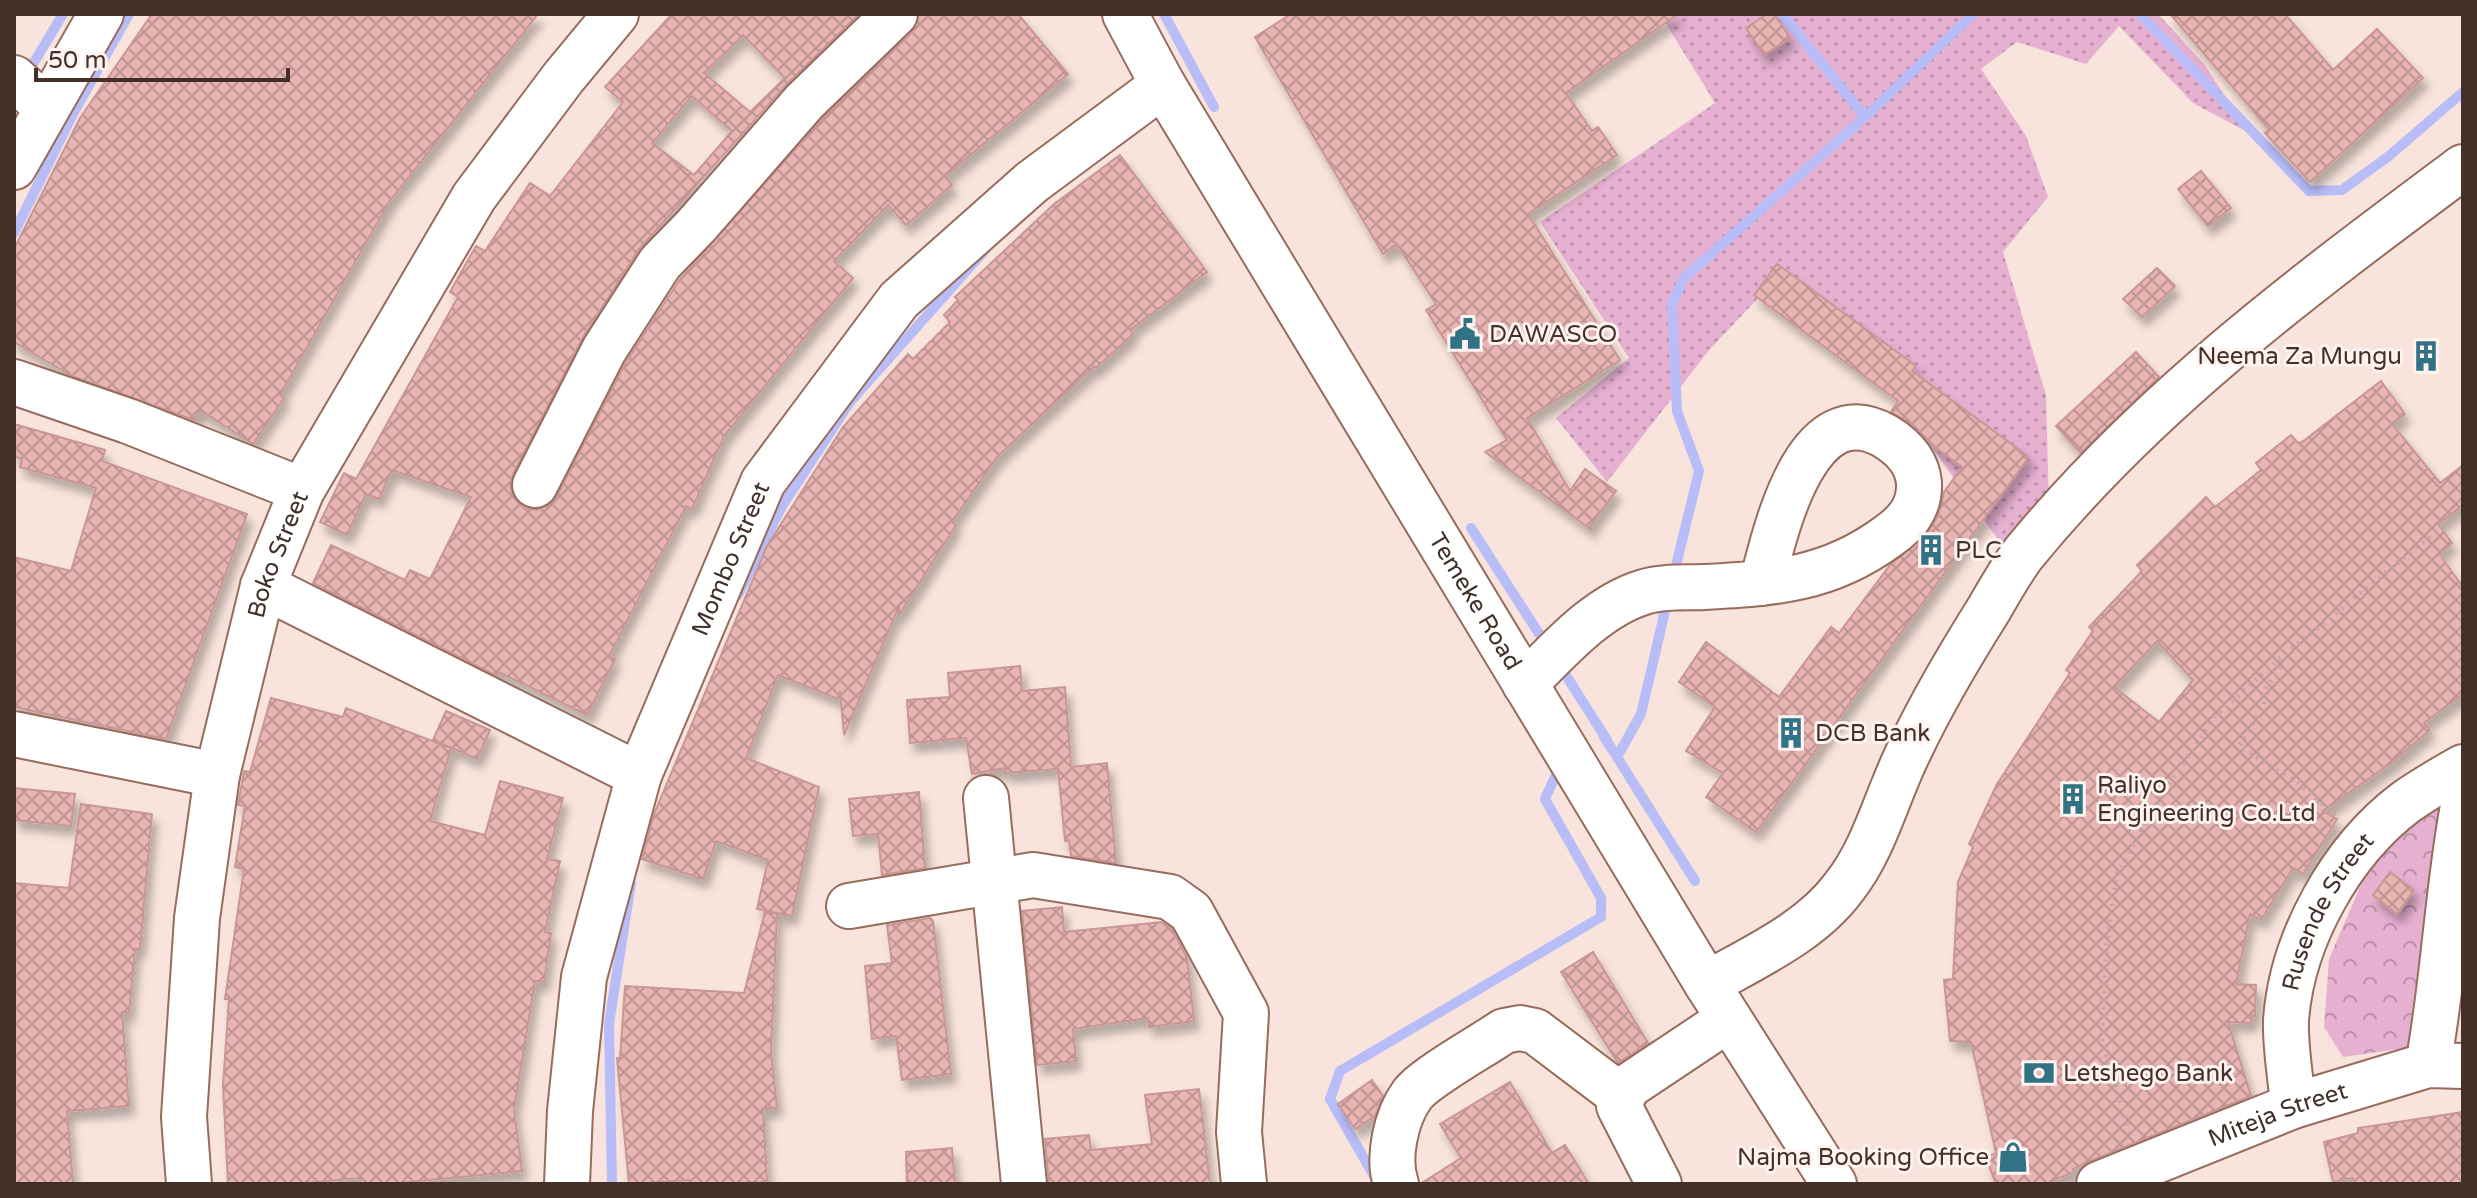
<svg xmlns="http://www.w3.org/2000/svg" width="2477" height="1198" font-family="'Varela Round',sans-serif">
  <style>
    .grass { fill: url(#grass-dots) }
    .forest { fill: url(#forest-crowns) }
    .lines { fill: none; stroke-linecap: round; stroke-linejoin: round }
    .stream { stroke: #b8bcf7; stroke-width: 10 }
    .building { fill: url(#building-cross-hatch); stroke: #c89694; stroke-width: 2; fill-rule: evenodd; filter: url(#shadow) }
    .minor-casing { stroke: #976c5c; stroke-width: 48 }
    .path { stroke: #beaaa2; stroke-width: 5; stroke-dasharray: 2 6; stroke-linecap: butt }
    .minor { stroke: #fff; stroke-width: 44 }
    .labels { text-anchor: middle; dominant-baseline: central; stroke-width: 6; stroke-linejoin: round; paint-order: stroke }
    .poi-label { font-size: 24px; fill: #433029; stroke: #fef3f0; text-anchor: start }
    .street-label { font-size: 24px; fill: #433029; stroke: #fef3f0 }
  </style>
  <defs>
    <pattern id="grass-dots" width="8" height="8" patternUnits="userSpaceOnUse" patternTransform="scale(2)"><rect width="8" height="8" fill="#e6b0d1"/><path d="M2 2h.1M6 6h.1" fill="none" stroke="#bc90aa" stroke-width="1.8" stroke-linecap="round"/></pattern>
    <pattern id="forest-crowns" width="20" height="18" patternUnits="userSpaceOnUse" patternTransform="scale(2)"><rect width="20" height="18" fill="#e6b0d1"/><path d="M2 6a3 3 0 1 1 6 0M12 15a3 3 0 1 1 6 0" fill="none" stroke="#bc90aa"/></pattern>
    <pattern id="building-cross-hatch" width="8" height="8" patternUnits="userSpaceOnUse" patternTransform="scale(2)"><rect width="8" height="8" fill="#e9b5b3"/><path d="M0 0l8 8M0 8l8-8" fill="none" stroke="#be9492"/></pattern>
    <filter id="shadow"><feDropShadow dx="5" dy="9" stdDeviation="4" flood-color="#0004"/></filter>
  </defs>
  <rect width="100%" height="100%" fill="#f8e4dc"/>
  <!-- grass -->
  <path class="grass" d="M1660,14H2158L2204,64L2249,133L2193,103L2119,26L2086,64L2017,42L1981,69L2026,136L2048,197L2003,252L2046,395L2049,505L2004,548L1835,312L1781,274L1710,349L1607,482L1556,418L1629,358L1540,222L1715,103Z"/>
  <!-- forest -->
  <path class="forest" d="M2422,803L2449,808L2420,1046L2343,1057L2324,1027L2329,959L2366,873Z"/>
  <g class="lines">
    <!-- stream -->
    <path class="stream" d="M1164,14L1214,107
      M1782,14L1865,117
      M2140,14L2309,191L2342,190L2389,156L2463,92
      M27,74L63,14
      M14,233L74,112L129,14
      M1471,528L1547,646
      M1673,578L1699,471L1677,411L1672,304L1684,278L1865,117L1973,14
      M738,595L782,506L850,402L986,249
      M1560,666L1607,740
      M1604,737L1617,757L1641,714L1668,598
      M1615,754L1695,881
      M1378,1183L1330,1099L1340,1071L1601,917V898L1545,799L1560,766
      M612,1184L609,1024L631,883"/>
  </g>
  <!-- building -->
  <path class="building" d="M152,14H538L389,202L280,395L284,398L253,444L200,410L194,420L72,376L14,342V249L80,118Z
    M672,14H859L785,86L639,249L582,339L513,474L510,486L514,498L524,508L536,510L548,506L557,496L626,362L680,279L822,119L912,32L919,14H1018L1068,74L945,176L952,185L906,225L888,205L834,261L853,278L724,436L692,509L686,506L609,656L615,659L587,715L499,672L497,676L313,583L331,545L405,580L410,570L430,579L471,497L392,470L379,499L366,494L347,535L320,522L344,473L356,479L458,297L450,292L476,246L485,251L530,183L550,196L623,102L605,87ZM743,35L785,78L750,112L704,73ZM692,96L732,131L694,175L652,143Z
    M1291,14H1678L1566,93L1592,131L1598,127L1617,155L1528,214L1620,360L1527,418L1570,491L1585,469L1616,491L1590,526L1593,531L1485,452L1507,440L1426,310L1436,304L1397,244L1383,254L1255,37Z
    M1767,14H1774L1790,38L1764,55L1746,28Z
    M2170,14H2285L2333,70L2377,29L2423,78L2310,182L2265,133L2269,129Z
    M1120,155L1207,272L1130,330L1133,334L1096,368L1094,366L997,457L952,522L956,525L899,615V606L844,735L840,691L838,699L778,675L746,758L819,787L792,916L757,909L768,860L716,841L703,879L642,859L654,814L767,546L843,427L908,354L913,359L950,322L944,315L958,300L955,297L1054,204Z
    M2201,171L2231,208L2208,226L2178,189Z
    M1777,264L1916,366L1912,371L2029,457L1756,832L1706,797L1723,773L1686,751L1715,707L1679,682L1706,642L1779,697L1831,627L1839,633L1890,565L1926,535L1938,516L1944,492L1962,467L1931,444L1913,425L1891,412L1898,401L1754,295Z
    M2157,268L2175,286L2142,317L2123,299Z
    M2136,352L2159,377L2081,453L2056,426Z
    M2381,381L2405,414L2392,424L2440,483L2463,465V505L2438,524L2452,543L2439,554L2463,587V694L2424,723L2430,730L2391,763L2323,811L2337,819L2303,874L2293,868L2261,920L2250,914L2236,984L2256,985L2255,1016L2252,1015L2251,1023L2228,1022L2251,1096L2090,1161L2073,1169L2074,1172L2045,1184H1996L1986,1157L1996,1153L1971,1042L1950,1041L1944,980L1953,979L1958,882L1973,847L1969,844L1997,784L2070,673L2066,670L2093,631L2089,627L2142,571L2137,565L2206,497L2215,507L2261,470L2256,463L2291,435L2298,443L2302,442ZM2157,641L2193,680L2159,722L2114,687Z
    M14,424L105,450L102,461L247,514L166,739L14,707V557L71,571L96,488L20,467L22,459L14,456Z
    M1020,666L1022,691L1065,687L1071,767L1107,763L1116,863L1071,856L1069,840L1065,841L1058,769L1005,773V768L972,774L966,738L910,743L907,700L950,697L948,673Z
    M271,698L343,717L346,708L451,748L430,821L485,835L500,781L563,798L547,859L560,861L545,932L551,933L544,982L535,981L514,1109L522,1171L387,1184H361L360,1178L294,1184H228L223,1086L229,999H225L244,869L235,867L245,806L238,805L244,771L250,772Z
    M446,711L490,730L477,759L433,740Z
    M14,788L75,794L71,826L14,820Z
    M919,792L925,868L882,875L878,834L853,836L849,799Z
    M81,804L152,814L140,949H135L129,1013L122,1012L129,1106L67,1111L73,1184H14V883L69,888Z
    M2390,872L2414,890L2397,914L2373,895Z
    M1062,907L1064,932L1162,922L1172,929L1187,958L1194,1021L1149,1027L1148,1018L1073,1029L1076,1061L1037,1065L1022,911Z
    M765,912L777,914L771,1051L777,1108H763L767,1182L689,1184V1180L629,1184L617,1058H620L625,986L744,993Z
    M930,918L933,921L951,1074L902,1080L896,1036L872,1039L865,966L892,963L887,925Z
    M1593,952L1648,1043L1618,1063L1561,972Z
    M1372,1080L1383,1096L1375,1116L1355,1129L1338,1104Z
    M1510,1082L1552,1153L1565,1145L1589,1184H1420L1461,1158L1440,1124Z
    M1199,1089L1210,1184H1049L1045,1139L1089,1135L1091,1150L1152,1144L1145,1095Z
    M2463,1112V1184H2354L2353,1178L2333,1182L2324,1142L2358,1133V1128Z
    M952,1148L955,1184H907L906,1152Z"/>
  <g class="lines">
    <defs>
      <g id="minor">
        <path id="s1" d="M1125,14L1163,85L1707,984L1834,1184"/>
        <path d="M14,78L47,108"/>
        <path d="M14,167L101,14"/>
        <path d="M14,382L128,421L302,490"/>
        <path d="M535,485L604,350L660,263L696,226L804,102L895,14"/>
        <path d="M263,586L639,775"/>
        <path d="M1525,684C1559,650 1597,606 1644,592C1663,586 1684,588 1704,587C1775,583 1828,580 1887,537C1907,523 1920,508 1919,483C1917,461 1903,447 1885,436C1806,391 1775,533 1762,583"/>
        <path d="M14,734L217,775"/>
        <path d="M986,798L1024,1184"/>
        <path d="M849,906L1033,875L1170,897L1191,912L1246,1013L1239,1132L1244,1184"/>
        <path d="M1707,984C1754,957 1811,932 1844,887C1875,848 1887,795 1909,751C1932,702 1960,655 1989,609C2000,590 2011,570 2024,553C2149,400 2306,284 2463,167"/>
        <path d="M2428,1065C2444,979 2447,892 2463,806"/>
        <path id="s2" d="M2293,1106C2291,1078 2285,1048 2286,1020C2292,939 2341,851 2406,802C2424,789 2444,778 2463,767"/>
        <path id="s3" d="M189,1184L184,1117L197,918L217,775L263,586L302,490L474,197L563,78L616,14"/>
        <path id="s4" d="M567,1184L570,1111L584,977L639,775L763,482L899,300L1032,182L1163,85"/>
        <path d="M1396,1184C1387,1158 1396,1117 1412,1095C1424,1078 1484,1045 1504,1031L1520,1028L1535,1031L1621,1096"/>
        <path d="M1659,1184L1619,1106L1627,1087L1729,1019"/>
        <path id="s5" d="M2099,1184L2293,1106L2428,1065L2463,1066"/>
      </g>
    </defs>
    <!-- minor casing -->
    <use href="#minor" class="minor-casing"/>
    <!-- path -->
    <path class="path" d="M2279,659L2280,667L2263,693L2264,706L2239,746L2298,783L2337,816
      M2130,1133L2102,1042L2106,949L2117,874L2162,795L2216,715L2279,659L2463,510"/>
    <!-- minor -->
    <use href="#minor" class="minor"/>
  </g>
  <!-- icons -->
  <defs>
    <symbol id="civic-bare" viewBox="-9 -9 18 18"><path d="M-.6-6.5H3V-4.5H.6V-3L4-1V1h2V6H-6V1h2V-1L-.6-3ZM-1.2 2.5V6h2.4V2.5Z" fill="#317285" stroke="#fef3f0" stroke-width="2.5" paint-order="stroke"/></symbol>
    <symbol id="building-bare" viewBox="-9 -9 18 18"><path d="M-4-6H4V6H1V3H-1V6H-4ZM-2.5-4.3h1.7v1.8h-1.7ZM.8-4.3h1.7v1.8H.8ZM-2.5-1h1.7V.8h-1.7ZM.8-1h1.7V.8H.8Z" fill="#317285" stroke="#fef3f0" stroke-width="2.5" paint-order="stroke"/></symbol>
    <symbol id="bank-bare" viewBox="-9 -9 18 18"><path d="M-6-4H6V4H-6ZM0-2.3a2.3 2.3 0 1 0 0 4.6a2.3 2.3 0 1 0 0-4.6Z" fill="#317285" stroke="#fef3f0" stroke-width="2.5" paint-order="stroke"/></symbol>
    <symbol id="shop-bare" viewBox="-9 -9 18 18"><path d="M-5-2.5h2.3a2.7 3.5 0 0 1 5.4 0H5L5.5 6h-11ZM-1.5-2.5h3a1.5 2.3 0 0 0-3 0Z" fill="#317285" stroke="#fef3f0" stroke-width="2.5" paint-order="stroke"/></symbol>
  </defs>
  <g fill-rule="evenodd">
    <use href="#civic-bare" x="1443" y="312" width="44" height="44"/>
    <use href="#building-bare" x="2404" y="334" width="44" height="44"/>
    <use href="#building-bare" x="1909" y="528" width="44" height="44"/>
    <use href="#building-bare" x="1769" y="711" width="44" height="44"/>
    <use href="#building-bare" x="2051" y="777" width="44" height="44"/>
    <use href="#bank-bare" x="2017" y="1051" width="44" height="44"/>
    <use href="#shop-bare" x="1991" y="1135" width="44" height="44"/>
  </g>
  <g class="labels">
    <!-- poi labels -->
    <g class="poi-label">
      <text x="1489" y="334">DAWASCO</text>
      <text x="2402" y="356" text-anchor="end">Neema Za Mungu</text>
      <text x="1955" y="550">PLC</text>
      <text x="1815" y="733">DCB Bank</text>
      <text x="2097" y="785">Raliyo<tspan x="2097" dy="28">Engineering Co.Ltd</tspan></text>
      <text x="2063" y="1073">Letshego Bank</text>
      <text x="1989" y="1157" text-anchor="end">Najma Booking Office</text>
    </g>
    <!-- street labels -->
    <g class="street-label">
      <text stroke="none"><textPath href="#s3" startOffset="640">Boko Street</textPath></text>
      <text stroke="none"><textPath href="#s4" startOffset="652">Mombo Street</textPath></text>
      <text stroke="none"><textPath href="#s1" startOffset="684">Temeke Road</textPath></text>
      <text stroke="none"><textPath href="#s2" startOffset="204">Rusende Street</textPath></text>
      <text stroke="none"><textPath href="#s5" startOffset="192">Miteja Street</textPath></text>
    </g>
  </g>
  <!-- border -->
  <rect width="2477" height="1198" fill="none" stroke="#433029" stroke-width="32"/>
  <!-- scale -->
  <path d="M36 68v12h252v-12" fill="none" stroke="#433029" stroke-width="4"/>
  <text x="48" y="68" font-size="24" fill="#433029" stroke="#fef3f0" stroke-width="6" paint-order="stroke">50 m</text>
</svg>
